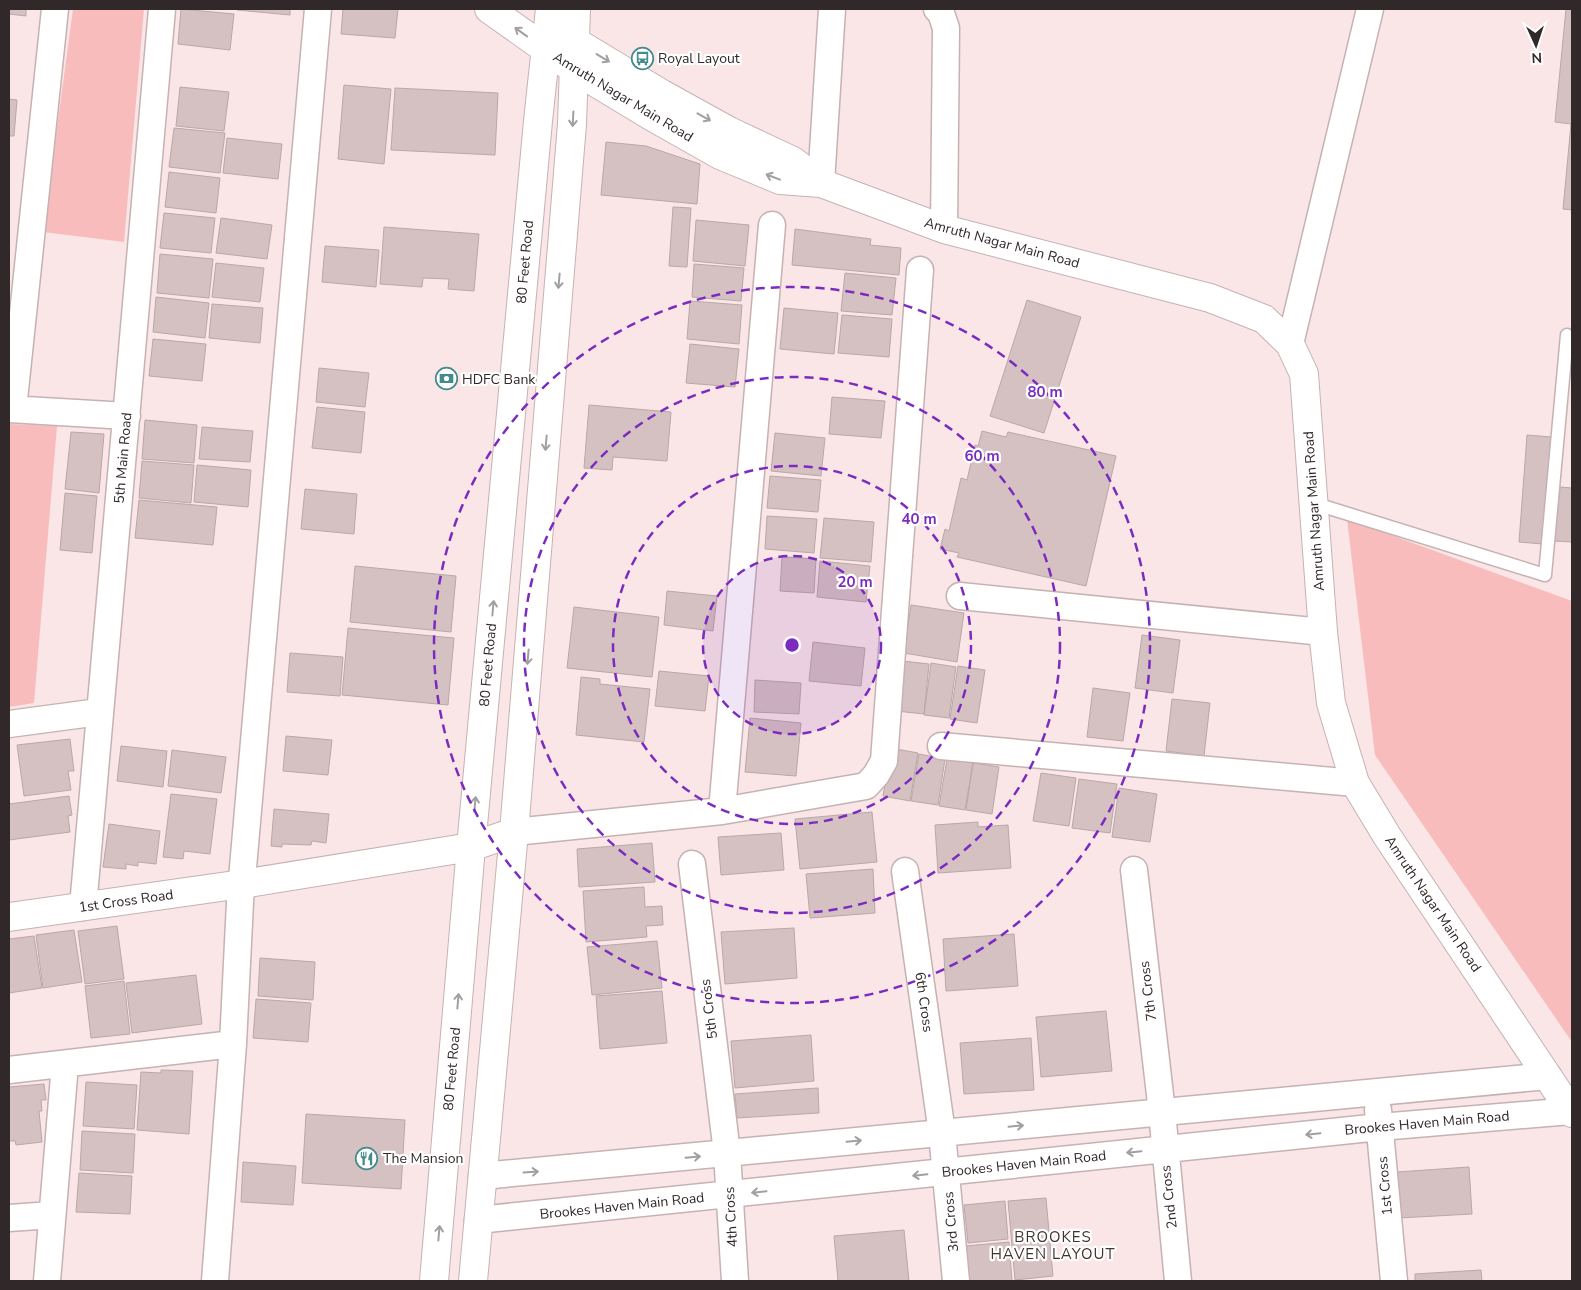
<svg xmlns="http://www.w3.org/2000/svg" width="1581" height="1290" font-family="'Nunito Sans',sans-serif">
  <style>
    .green { fill: #f8bcbd }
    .building { fill: #d5c1c1; stroke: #baa7a7 }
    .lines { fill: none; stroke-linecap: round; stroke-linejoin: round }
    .lane-casing { stroke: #c6b2b2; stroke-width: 15 }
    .street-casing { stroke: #c6b2b2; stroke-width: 29 }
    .secondary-casing { stroke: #c6b2b2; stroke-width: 30 }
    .lane { stroke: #fff; stroke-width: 12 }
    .street { stroke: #fff; stroke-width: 26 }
    .secondary { stroke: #fff; stroke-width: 28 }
    .oneway { stroke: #a29f9f }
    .ring { fill: none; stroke: #7b2cbf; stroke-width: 2.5; stroke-dasharray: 9 6 }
    .labels { text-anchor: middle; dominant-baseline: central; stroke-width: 4.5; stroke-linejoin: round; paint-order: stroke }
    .poi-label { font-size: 14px; fill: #312929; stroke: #fff; text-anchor: start }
    .street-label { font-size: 14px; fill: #312929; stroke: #fff }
    .neighbourhood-label { font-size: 15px; letter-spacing: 1px; fill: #423232; stroke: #fff }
    .centre { fill: #7b2cbf; stroke: #fff; stroke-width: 2.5 }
    .ring-label { font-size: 15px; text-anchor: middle; font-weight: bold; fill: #7b2cbf; stroke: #fff; stroke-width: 4.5; stroke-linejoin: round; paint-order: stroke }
  </style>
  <rect width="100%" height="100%" fill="#fae6e6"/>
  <!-- green -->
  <path class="green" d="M73,9H144L124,242L43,232Z
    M9,424L57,426L34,703L9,707Z
    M1347,519L1572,601V1042L1375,755Z"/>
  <!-- building -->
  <path class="building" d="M9,9H26V16L9,14Z
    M181,9L234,14L230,50L178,44Z
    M238,9H290V15L237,10Z
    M343,9H398L395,38L341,34Z
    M1566,9H1572V210L1563,209L1571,124L1555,122Z
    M344,85L391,89L384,164L338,159Z
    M180,87L229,92L224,131L176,126Z
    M395,88L498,93L495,155L391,150Z
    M9,99L17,100L14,136H9Z
    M174,128L225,133L220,173L169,167Z
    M227,138L282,144L278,179L223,173Z
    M606,142L646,146L700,164L697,204L601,195Z
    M169,172L220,178L216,213L165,207Z
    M673,207L691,208L687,267L669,266Z
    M164,213L215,218L211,253L160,248Z
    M221,218L272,225L267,259L216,253Z
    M696,220L749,225L745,266L693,261Z
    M384,227L479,234L474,291L448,289L449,279L423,278L422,287L380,284Z
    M795,229L871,239L870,245L901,248L899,275L792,265Z
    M325,246L379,250L376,287L322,282Z
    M160,254L213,259L209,298L157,293Z
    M216,263L264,268L260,302L212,297Z
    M694,264L744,268L741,301L692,297Z
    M845,273L896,278L892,315L841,311Z
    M156,297L209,303L205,338L153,332Z
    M1027,300L1081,317L1044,433L990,416Z
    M690,301L742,305L739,344L687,339Z
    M212,304L263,308L260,343L209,338Z
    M784,308L838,313L834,354L780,349Z
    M842,315L892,319L889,357L838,353Z
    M153,339L206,344L202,381L149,376Z
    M690,344L739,349L735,387L686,383Z
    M319,368L369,373L365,407L316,402Z
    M832,397L885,401L881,438L829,434Z
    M589,405L671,412L667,461L613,457L612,470L584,468Z
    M317,407L365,412L361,453L312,448Z
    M145,420L197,425L194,463L142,459Z
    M202,427L253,431L250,462L199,459Z
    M982,431L1006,437L1008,432L1116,456L1086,586L957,557L959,553L940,549L945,529L949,531L961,478L967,480L975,445L978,446Z
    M71,432L104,434L99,493L65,489Z
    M775,433L825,438L821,476L771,471Z
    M1527,435L1551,437L1542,544L1519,542Z
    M142,461L194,465L191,503L139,498Z
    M197,465L251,470L248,507L194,502Z
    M770,476L821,480L818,512L767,508Z
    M1560,487L1572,488V542L1554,541Z
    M305,489L357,494L354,534L301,529Z
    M65,493L97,496L92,553L60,550Z
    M139,500L217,507L213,545L135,538Z
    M767,516L817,519L814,553L765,549Z
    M824,518L874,522L871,562L820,558Z
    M782,557L816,559L814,593L780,591Z
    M820,561L870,566L866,602L817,597Z
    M355,566L456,576L451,632L350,622Z
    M667,591L717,596L713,631L664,625Z
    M911,605L964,613L957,662L904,653Z
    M574,607L659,617L652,677L567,668Z
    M348,628L454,638L448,705L342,695Z
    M1142,635L1180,640L1173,693L1135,688Z
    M813,642L865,648L861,686L809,681Z
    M290,653L343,657L340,696L287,692Z
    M903,661L929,664L924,714L896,711Z
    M931,663L956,667L949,718L924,715Z
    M958,666L985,670L977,723L950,719Z
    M659,671L709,676L705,711L655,706Z
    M581,677L600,679V684L650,689L644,742L576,735Z
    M755,680L801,683L799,714L754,712Z
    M1093,688L1130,693L1123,741L1087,737Z
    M1172,699L1210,703L1204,756L1166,751Z
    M750,718L801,723L796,776L745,772Z
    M286,736L332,740L328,775L283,771Z
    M70,739L74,771H68L71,790L24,796L17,745Z
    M121,746L167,751L163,787L117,781Z
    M891,748L918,753L910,801L883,796Z
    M172,750L226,757L221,793L168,786Z
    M919,754L945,759L938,805L911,801Z
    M947,759L973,763L965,810L939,806Z
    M973,763L999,767L992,814L966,810Z
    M1041,773L1076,778L1069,826L1033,821Z
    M1079,779L1117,784L1110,833L1072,828Z
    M1119,788L1157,794L1150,842L1112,837Z
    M171,794L217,799L210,854L184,851L183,859L163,857Z
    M69,796L72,815L68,816L70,832L9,840V804Z
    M274,809L329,814L326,843L312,841L311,845L282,844V847L271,846Z
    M872,812L877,862L800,869L795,819Z
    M978,822V827L1008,825L1011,868L938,873L935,825Z
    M109,824L160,831L156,864L138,862V866L126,864V869L103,867Z
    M781,833L784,870L721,875L718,837Z
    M652,843L655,882L579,887L577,849Z
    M873,869L875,913L810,918L806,874Z
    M644,887L645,907L662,906L663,925L646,926L647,937L586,942L583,891Z
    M117,926L124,979L85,984L78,931Z
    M794,928L797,978L725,984L721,932Z
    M74,930L82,982L43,988L36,935Z
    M1014,934L1018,986L946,991L943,939Z
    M34,936L42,988L9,993V939Z
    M657,941L662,988L592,995L587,947Z
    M260,958L315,962L313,1000L258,996Z
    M196,975L202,1024L132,1033L126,983Z
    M124,981L130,1034L91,1038L85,986Z
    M662,991L667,1043L600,1049L596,996Z
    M256,999L311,1003L308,1042L253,1038Z
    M1106,1011L1112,1071L1041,1077L1036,1017Z
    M811,1035L814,1081L735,1088L731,1041Z
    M1031,1038L1034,1090L964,1094L960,1043Z
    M161,1070L193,1071L189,1134L137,1130L141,1072L161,1073Z
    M86,1082L137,1085L134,1129L83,1126Z
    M44,1084L46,1100H41L42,1111H39L42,1142L16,1145L15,1141H9V1087Z
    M818,1088L819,1113L737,1118L735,1094Z
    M306,1114L405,1120L401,1189L302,1183Z
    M82,1131L135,1134L133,1173L80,1170Z
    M243,1162L296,1166L293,1205L241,1202Z
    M1469,1167L1472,1214L1399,1218L1397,1172Z
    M79,1173L132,1176L130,1214L76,1212Z
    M1046,1198L1053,1276L1015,1280L1008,1201Z
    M1005,1201L1008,1239L968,1243L964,1205Z
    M904,1230L909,1281H838L834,1236Z
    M1009,1242L1012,1281H968L965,1246Z
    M1481,1270L1482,1281H1415V1274Z"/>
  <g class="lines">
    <defs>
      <path id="lane" d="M1313,503L1545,575L1567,335"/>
      <path id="street" d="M937,9L941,13L946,28L944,229
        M821,183L832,9
        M1290,344L1370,9
        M9,409L127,416
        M13,409L55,9
        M960,596L1323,632
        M9,724L99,712
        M941,746L1355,783
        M722,811L772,225
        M514,832L722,811L866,786L876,775L884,761L920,270
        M692,864L727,1153L735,1281
        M1134,870L1162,1112L1178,1281
        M905,871L942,1133L956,1281
        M83,907L162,9
        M9,1070L233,1044
        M1378,1110L1394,1281
        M482,1176L1548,1076
        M9,1218L52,1215
        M478,1220L1380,1127L1571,1111
        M47,1281L65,1064
        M215,1281L233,1044L240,902L318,9"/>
      <path id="secondary" d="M489,9L575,70L651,116L720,155L780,180L821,183L944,229L1210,298L1264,319L1290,344L1304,374L1323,632L1331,703L1355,783L1387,836L1572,1113
        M565,33L576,42L662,94L729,131L793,161L821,183
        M9,917L242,884L471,847L514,832
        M434,1281L471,847L538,121L550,9
        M473,1281L514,832L572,124L576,9"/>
    </defs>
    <!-- lane casing -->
    <use href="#lane" class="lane-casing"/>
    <!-- street casing -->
    <use href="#street" class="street-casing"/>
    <!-- secondary casing -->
    <use href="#secondary" class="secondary-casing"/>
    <!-- lane -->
    <use href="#lane" class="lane"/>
    <!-- street -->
    <use href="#street" class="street"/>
    <!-- secondary -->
    <use href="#secondary" class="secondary"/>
  </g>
  <!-- one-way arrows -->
  <defs><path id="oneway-shaft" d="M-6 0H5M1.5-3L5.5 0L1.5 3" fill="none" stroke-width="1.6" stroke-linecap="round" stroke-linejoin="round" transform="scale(1.25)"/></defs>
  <g class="oneway">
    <use href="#oneway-shaft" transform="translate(521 32) rotate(-144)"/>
    <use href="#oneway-shaft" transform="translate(603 58) rotate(31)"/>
    <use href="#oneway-shaft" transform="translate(704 117) rotate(29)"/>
    <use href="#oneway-shaft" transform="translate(573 119) rotate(93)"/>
    <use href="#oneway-shaft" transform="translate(773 177) rotate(-159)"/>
    <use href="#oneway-shaft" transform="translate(559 281) rotate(95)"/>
    <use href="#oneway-shaft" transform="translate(546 443) rotate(95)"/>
    <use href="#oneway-shaft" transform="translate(493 608) rotate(-85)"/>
    <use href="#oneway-shaft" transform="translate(528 657) rotate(95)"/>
    <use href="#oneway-shaft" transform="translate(475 804) rotate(-85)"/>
    <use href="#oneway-shaft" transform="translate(458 1001) rotate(-85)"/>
    <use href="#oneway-shaft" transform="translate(1016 1126) rotate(-5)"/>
    <use href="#oneway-shaft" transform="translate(1313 1134) rotate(174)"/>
    <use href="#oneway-shaft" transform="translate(854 1141) rotate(-5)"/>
    <use href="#oneway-shaft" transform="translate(1134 1152) rotate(174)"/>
    <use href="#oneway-shaft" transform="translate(693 1157) rotate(-5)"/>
    <use href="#oneway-shaft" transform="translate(531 1172) rotate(-4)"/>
    <use href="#oneway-shaft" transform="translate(920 1175) rotate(174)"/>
    <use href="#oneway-shaft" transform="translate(759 1192) rotate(174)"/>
    <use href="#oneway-shaft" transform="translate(439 1233) rotate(-85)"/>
  </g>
  <!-- distance rings -->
  <circle cx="792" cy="645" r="89" fill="#7b2cbf" fill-opacity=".12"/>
  <g class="ring">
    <circle cx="792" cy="645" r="89"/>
    <circle cx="792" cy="645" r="179"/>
    <circle cx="792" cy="645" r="268"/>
    <circle cx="792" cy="645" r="358"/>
  </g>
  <!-- icons -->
  <defs>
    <symbol id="bus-ring" viewBox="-11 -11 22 22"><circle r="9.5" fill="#fff" stroke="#438b8c" stroke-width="1.5"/><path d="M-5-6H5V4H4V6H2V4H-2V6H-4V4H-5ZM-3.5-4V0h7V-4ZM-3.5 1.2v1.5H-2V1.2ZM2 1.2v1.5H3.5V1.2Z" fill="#438b8c"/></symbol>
    <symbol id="bank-ring" viewBox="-11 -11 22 22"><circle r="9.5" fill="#fff" stroke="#438b8c" stroke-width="1.5"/><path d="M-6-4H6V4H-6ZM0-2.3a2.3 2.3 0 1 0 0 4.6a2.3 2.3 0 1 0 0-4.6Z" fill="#438b8c"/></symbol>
    <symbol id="restaurant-ring" viewBox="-11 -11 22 22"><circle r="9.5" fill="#fff" stroke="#438b8c" stroke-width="1.5"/><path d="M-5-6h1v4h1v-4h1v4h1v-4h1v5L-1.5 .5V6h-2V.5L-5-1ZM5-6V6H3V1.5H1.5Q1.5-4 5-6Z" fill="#438b8c"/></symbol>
  </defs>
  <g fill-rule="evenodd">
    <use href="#bus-ring" x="630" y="46" width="25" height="25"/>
    <use href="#bank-ring" x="434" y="366" width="25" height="25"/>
    <use href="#restaurant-ring" x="354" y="1146" width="25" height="25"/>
  </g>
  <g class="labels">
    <!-- poi labels -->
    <g class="poi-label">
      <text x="658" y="58">Royal Layout</text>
      <text x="462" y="379">HDFC Bank</text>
      <text x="383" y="1158">The Mansion</text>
    </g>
    <!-- street labels -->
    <g class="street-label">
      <text transform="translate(623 97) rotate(31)">Amruth Nagar Main Road</text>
      <text transform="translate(1002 243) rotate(15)">Amruth Nagar Main Road</text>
      <text transform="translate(525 262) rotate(-85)">80 Feet Road</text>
      <text transform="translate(123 458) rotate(-85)">5th Main Road</text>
      <text transform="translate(1314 511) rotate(-94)">Amruth Nagar Main Road</text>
      <text transform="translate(488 665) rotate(-85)">80 Feet Road</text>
      <text transform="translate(126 901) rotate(-8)">1st Cross Road</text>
      <text transform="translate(1433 904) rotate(56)">Amruth Nagar Main Road</text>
      <text transform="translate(1148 991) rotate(-97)">7th Cross</text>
      <text transform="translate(924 1002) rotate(82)">6th Cross</text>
      <text transform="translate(709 1009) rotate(-97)">5th Cross</text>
      <text transform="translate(452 1069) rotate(-85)">80 Feet Road</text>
      <text transform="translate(1427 1123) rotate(-5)">Brookes Haven Main Road</text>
      <text transform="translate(1024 1164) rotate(-6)">Brookes Haven Main Road</text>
      <text transform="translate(1385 1186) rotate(-95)">1st Cross</text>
      <text transform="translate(1169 1197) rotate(-96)">2nd Cross</text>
      <text transform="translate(622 1206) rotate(-6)">Brookes Haven Main Road</text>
      <text transform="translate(731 1217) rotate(-93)">4th Cross</text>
      <text transform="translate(951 1222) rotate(-95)">3rd Cross</text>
    </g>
    <!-- neighbourhood labels -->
    <g class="neighbourhood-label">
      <text x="1053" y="1237">BROOKES<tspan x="1053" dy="17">HAVEN LAYOUT</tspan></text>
    </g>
  </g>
  <circle cx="792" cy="645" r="8" class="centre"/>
  <g class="ring-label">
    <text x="1045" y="397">80 m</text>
    <text x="982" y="461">60 m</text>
    <text x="919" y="524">40 m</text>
    <text x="855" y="587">20 m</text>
  </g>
  <!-- border -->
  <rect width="1581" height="1290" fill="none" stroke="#312929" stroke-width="20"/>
  <!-- north arrow -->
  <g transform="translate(1536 45) rotate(177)" stroke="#ffffff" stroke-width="4" paint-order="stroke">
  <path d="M0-4L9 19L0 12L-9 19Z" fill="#312929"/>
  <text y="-8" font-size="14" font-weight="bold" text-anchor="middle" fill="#312929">N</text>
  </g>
</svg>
